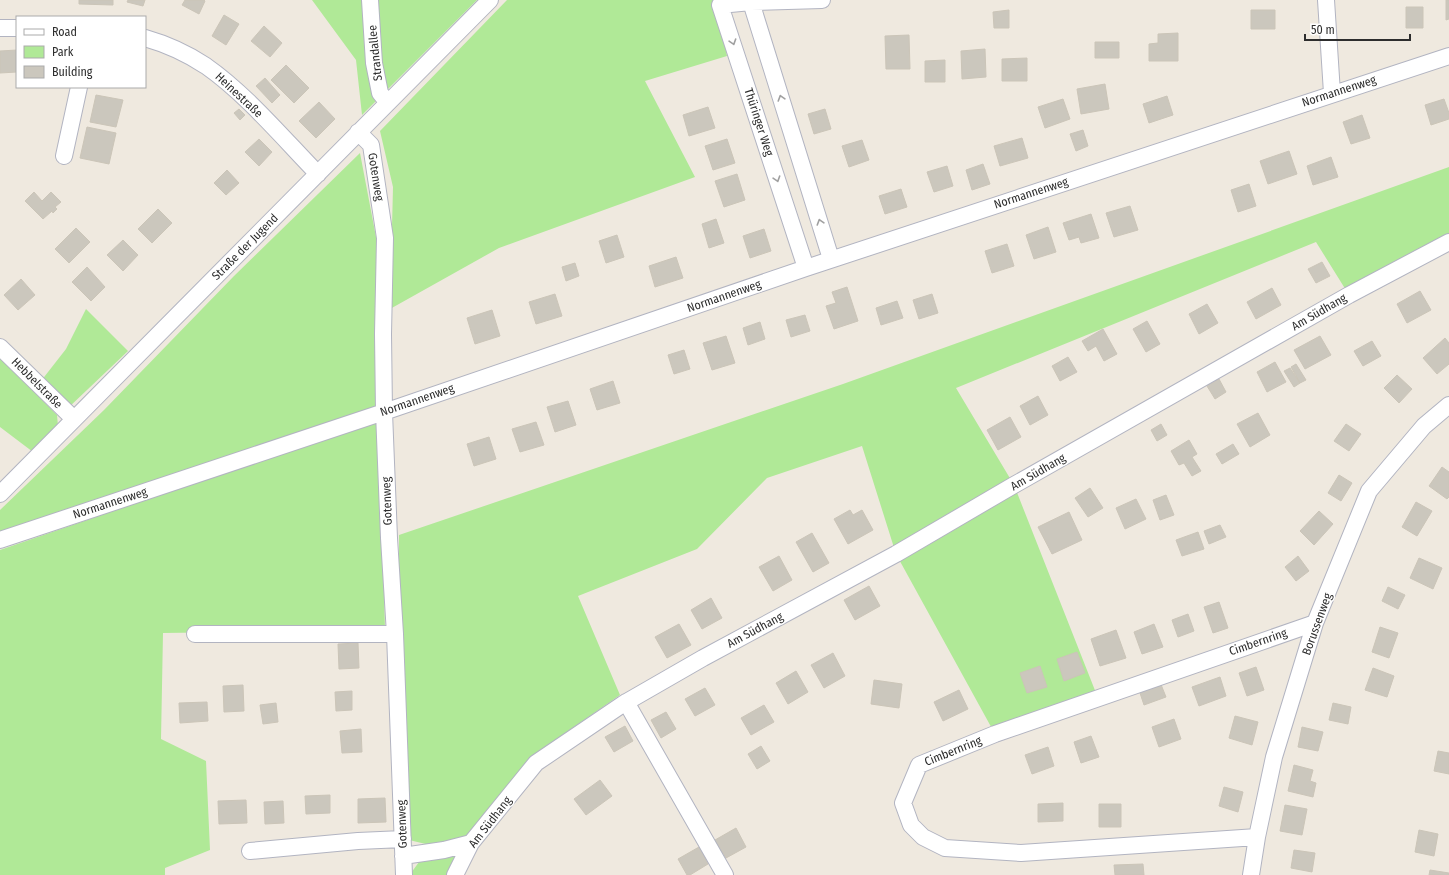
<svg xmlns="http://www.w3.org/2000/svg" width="1449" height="875" font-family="'Fira Sans Condensed',sans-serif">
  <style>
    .green { fill: #b0e997 }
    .building { fill: #cbc7bd; stroke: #cbc5b8 }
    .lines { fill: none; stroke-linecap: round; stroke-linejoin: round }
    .minor-casing { stroke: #b2b4c1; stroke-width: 18 }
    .minor { stroke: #fff; stroke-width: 16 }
    .oneway { stroke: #a0a0a0 }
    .labels { text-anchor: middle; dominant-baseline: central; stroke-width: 3; stroke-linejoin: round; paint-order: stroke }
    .street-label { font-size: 12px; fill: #2d2d2d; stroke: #fff }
  </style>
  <rect width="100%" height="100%" fill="#efe9df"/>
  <!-- green -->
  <path class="green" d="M312,0H477L362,115L356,60Z
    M507,0H716L727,56L645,81L695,177L499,248L390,309L393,187L380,131Z
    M360,153L376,237L378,333L382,406L0,534V510L104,410L234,276Z
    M1449,167V242L1349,295L1316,242L956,388L1014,485L1098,698L995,734L896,554L862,446L767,478L697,549L578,596L620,695L531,757L470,836L430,845L409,840L399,630V535L843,384Z
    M86,309L128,351L67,409L41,381L66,349Z
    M0,358L57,415L58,426L33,452L0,427Z
    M380,422L385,630L163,633L161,739L206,761L210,850L165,868V875H0V550L148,499Z
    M462,854L451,875H411V873L419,862Z"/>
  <!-- building -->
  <path class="building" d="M79,0H113V5L79,4Z
    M128,0H145L143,6L127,2Z
    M185,0H204L205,1L199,14L182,5Z
    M1446,0H1449V19L1446,20Z
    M1406,7H1423V28H1406Z
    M1009,10V28H994L993,12Z
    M1251,10H1275V29H1251Z
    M224,15L239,24L226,45L212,36Z
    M264,26L282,43L270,57L251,41Z
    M1178,33V61H1149V44L1158,43V34Z
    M909,35L910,69H886L885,36Z
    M1095,42H1119V58H1095Z
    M985,49L986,77L962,79L961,51Z
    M17,50V72L0,73V51Z
    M1027,58V81H1002V59Z
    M945,60V82H925V61Z
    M286,65L309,88L294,103L271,80Z
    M265,78L280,95L272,103L256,86Z
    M1105,84L1109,109L1081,114L1077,89Z
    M96,95L123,100L116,127L90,122Z
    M1167,96L1173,115L1149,123L1143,104Z
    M1063,99L1070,119L1045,128L1038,107Z
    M1444,99L1449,113V119L1431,125L1425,105Z
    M319,102L335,119L316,138L299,121Z
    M708,107L715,128L689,136L683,115Z
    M239,109L245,115L240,120L234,113Z
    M825,109L831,129L814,134L808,114Z
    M1362,115L1370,138L1351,144L1343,122Z
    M87,127L116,133L109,164L80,158Z
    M1083,130L1088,146L1076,151L1070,134Z
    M1022,138L1028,158L1000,166L994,146Z
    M259,139L272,152L259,166L245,152Z
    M727,139L735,163L713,170L705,146Z
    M862,140L869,160L849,167L842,146Z
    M1289,151L1297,174L1268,184L1260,161Z
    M1331,157L1338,177L1313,185L1307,166Z
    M983,164L990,184L972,190L966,170Z
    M947,166L953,186L934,192L927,172Z
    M227,170L239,183L226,195L214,183Z
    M737,174L745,200L724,207L715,181Z
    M1249,184L1256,206L1238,212L1231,190Z
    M901,189L907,207L885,214L879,196Z
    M34,192L42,201L51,192L61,202L55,207L57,209L53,213L52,211L43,219L25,201Z
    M1130,206L1138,230L1114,237L1106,213Z
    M158,209L172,223L152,243L138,229Z
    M1091,214L1099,238L1081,243L1079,237L1069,240L1063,223Z
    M716,219L724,243L709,248L702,224Z
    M1048,227L1056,252L1034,259L1026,235Z
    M76,228L90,242L69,263L55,249Z
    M764,229L771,251L750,258L743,236Z
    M617,235L624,257L606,263L599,241Z
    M123,240L138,255L123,271L107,255Z
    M1007,244L1014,266L992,273L985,251Z
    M676,257L683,278L655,287L649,266Z
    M1322,262L1330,276L1316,283L1308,269Z
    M575,263L579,276L566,281L562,267Z
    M87,267L105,287L91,301L72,282Z
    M21,279L35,295L18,310L4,295Z
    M847,287L858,321L834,329L826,306L836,303L832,292Z
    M1272,288L1281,305L1256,319L1247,302Z
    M1420,291L1431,310L1407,323L1397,304Z
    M555,294L562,316L536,324L529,302Z
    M932,294L938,313L919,319L913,300Z
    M897,301L903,318L881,325L876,308Z
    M1207,304L1218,323L1199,334L1189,314Z
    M492,310L500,336L475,344L467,318Z
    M805,315L810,331L791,337L786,320Z
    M1147,321L1160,344L1146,352L1133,329Z
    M760,322L765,339L748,345L743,328Z
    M1103,329L1117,354L1104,361L1096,346L1088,351L1082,341Z
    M726,336L735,363L712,370L703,343Z
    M1320,336L1331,355L1305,369L1294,350Z
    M1445,338L1449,343V364L1437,374L1423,358Z
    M1372,341L1381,356L1363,366L1354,351Z
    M684,350L690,369L674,374L668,355Z
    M1068,357L1077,372L1060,381L1052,366Z
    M1275,362L1286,382L1267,392L1257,372Z
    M1296,364L1306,380L1300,383L1291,367Z
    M1290,368L1300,383L1294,387L1284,371Z
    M1397,375L1412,389L1399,403L1384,388Z
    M1219,379L1226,392L1215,399L1207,386Z
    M613,381L620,403L597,410L590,389Z
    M1038,396L1048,415L1030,425L1020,406Z
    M568,401L576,425L555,432L547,407Z
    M1258,413L1270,435L1250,447L1237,424Z
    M1010,417L1021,437L998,450L987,430Z
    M536,422L544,445L520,452L512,429Z
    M1161,424L1167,435L1157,441L1151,430Z
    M1346,424L1361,434L1349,451L1334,441Z
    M489,437L496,459L474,466L467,444Z
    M1189,440L1197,454L1192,457L1201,471L1192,476L1184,463L1179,465L1171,451Z
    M1233,444L1239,454L1222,464L1216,454Z
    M1442,467L1449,472V497L1447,499L1429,486Z
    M1339,475L1352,483L1341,501L1328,493Z
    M1090,488L1103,508L1088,517L1075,498Z
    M1166,495L1174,515L1160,520L1153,500Z
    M1136,499L1146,519L1125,529L1116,508Z
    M1416,502L1432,511L1417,536L1402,527Z
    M850,510L853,515L862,510L873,530L848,544L834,519Z
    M1319,511L1333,524L1314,545L1300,531Z
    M1069,512L1082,540L1052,554L1038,527Z
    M1220,525L1226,537L1209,544L1204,531Z
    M1198,532L1204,549L1182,556L1176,540Z
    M812,533L829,563L813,572L796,542Z
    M779,556L792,580L773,591L759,567Z
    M1298,556L1309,571L1296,581L1285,567Z
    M1419,558L1442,568L1433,589L1410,578Z
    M869,586L880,606L855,620L844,600Z
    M1388,587L1405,595L1398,609L1382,601Z
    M711,598L722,618L702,629L691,610Z
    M1219,602L1228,628L1213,633L1204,607Z
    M1188,614L1194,631L1178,637L1172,620Z
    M679,624L691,645L667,658L655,637Z
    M1154,624L1163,647L1142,654L1134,632Z
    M1380,627L1398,633L1389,658L1372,652Z
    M1116,630L1126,658L1100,666L1091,639Z
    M358,643L359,668L339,669L338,644Z
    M1077,652L1085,673L1064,681L1057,659Z
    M833,653L845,676L824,688L811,665Z
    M1040,666L1047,687L1027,693L1020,673Z
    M1256,667L1264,690L1247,696L1239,673Z
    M1373,668L1394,676L1387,697L1365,690Z
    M796,671L808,692L788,704L776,683Z
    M1220,677L1226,696L1199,706L1192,687Z
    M874,680L902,684L899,708L871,704Z
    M1160,682L1166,697L1144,705L1139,690Z
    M243,685L244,711L224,712L223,686Z
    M705,688L715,705L695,716L685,699Z
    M959,690L968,709L943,721L934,702Z
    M352,691V710L336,711L335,692Z
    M207,702L208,721L180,723L179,703Z
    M276,703L278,722L263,724L260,705Z
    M1333,703L1351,707L1348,724L1329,720Z
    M764,705L774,722L751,735L741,718Z
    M666,712L676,729L661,738L651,720Z
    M1235,716L1258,722L1252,745L1229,738Z
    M1174,719L1181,739L1159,747L1152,727Z
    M625,726L633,741L614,752L605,737Z
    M1302,727L1323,732L1318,751L1298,747Z
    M361,729L362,752L342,753L340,731Z
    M1091,736L1099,757L1081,763L1074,742Z
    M761,746L770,761L757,769L748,754Z
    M1048,747L1054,766L1032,774L1025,755Z
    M1438,751L1449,753V774L1434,771Z
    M1294,765L1313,770L1310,781L1316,783L1313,797L1288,791Z
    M600,780L612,796L586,815L574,799Z
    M1224,787L1243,792L1238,812L1219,806Z
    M330,795V813L306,814L305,796Z
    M385,798L386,822L358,823V799Z
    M246,800L247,823L219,824L218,801Z
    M283,801L284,823L265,824L264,802Z
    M1063,803V821L1038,822V804Z
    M1099,804H1121V827H1099Z
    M1285,805L1307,809L1302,835L1280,831Z
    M736,828L746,847L726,858L715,840Z
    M1419,830L1438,834L1434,856L1415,852Z
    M699,847L708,864L690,875H687L678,859Z
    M1294,850L1315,853L1312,872L1291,868Z
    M1143,864L1144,875H1115L1114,865Z
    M1430,870L1449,873V875H1429Z"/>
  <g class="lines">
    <defs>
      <path id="minor" d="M370,0L374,63L380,93L388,103
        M1326,0L1332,93
        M751,2L831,259
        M0,28H17
        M145,38C166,44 188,54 206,66C246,94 283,138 318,174
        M358,132L371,145L385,238L383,334L384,412L389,538L395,634L404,875
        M64,156L79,87
        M806,268L720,5L751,2L822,0
        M0,347L74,419
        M0,494L490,0
        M0,540L384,412L806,268L1449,56
        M195,634H395
        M626,702L725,875
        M1257,837L1021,853L945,848L923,837L911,825L903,803L919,765L995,734L1315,623
        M250,851L358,841L403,839
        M403,856L444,850L471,843
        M455,875L471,843L536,763L623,704L703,658L896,554L1014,485L1349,295L1449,242
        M1251,875L1257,837L1274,757L1315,623L1369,491L1424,426L1449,405"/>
    </defs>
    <!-- minor casing -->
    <use href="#minor" class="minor-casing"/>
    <!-- minor -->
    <use href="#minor" class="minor"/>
  </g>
  <!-- one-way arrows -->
  <defs><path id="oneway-chevron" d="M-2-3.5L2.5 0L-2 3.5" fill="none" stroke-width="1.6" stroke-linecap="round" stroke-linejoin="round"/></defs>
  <g class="oneway">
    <use href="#oneway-chevron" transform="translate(733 42) rotate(72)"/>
    <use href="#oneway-chevron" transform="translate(781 98) rotate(-107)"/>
    <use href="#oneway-chevron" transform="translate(777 179) rotate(72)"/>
    <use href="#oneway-chevron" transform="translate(820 222) rotate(-107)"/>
  </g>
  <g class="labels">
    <!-- street labels -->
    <g class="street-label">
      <text transform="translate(375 53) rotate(-96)">Strandallee</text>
      <text transform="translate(1339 91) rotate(-18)">Normannenweg</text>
      <text transform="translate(239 95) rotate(43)">Heinestraße</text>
      <text transform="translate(759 122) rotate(72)">Thüringer Weg</text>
      <text transform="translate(376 177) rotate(81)">Gotenweg</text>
      <text transform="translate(1031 193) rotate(-18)">Normannenweg</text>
      <text transform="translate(245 247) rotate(-45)">Straße der Jugend</text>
      <text transform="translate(724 296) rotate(-19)">Normannenweg</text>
      <text transform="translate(1319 312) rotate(-30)">Am Südhang</text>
      <text transform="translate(37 383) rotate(45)">Hebbelstraße</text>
      <text transform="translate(417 400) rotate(-19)">Normannenweg</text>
      <text transform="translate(1038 472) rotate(-30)">Am Südhang</text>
      <text transform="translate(387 501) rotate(-92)">Gotenweg</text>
      <text transform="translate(110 503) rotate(-18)">Normannenweg</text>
      <text transform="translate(1317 624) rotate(-70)">Borussenweg</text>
      <text transform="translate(755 630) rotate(-28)">Am Südhang</text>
      <text transform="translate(1258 642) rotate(-19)">Cimbernring</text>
      <text transform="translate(953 751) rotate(-22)">Cimbernring</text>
      <text transform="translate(490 822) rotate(-52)">Am Südhang</text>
      <text transform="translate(402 824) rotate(-92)">Gotenweg</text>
    </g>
  </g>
  <!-- legend -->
  <rect x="16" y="16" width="130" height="72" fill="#ffffff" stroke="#ababab"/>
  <rect x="24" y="29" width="20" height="6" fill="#ffffff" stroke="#ababab"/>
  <text x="52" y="36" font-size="12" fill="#2d2d2d">Road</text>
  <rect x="24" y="46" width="20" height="12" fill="#b0e997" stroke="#ababab"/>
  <text x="52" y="56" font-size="12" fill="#2d2d2d">Park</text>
  <rect x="24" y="66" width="20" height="12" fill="#cbc7bd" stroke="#ababab"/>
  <text x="52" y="76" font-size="12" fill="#2d2d2d">Building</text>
  <!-- scale -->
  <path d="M1305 34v6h105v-6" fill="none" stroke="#2d2d2d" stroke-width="2"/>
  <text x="1311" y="34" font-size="12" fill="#2d2d2d" stroke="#ffffff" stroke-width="3" paint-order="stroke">50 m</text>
</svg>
